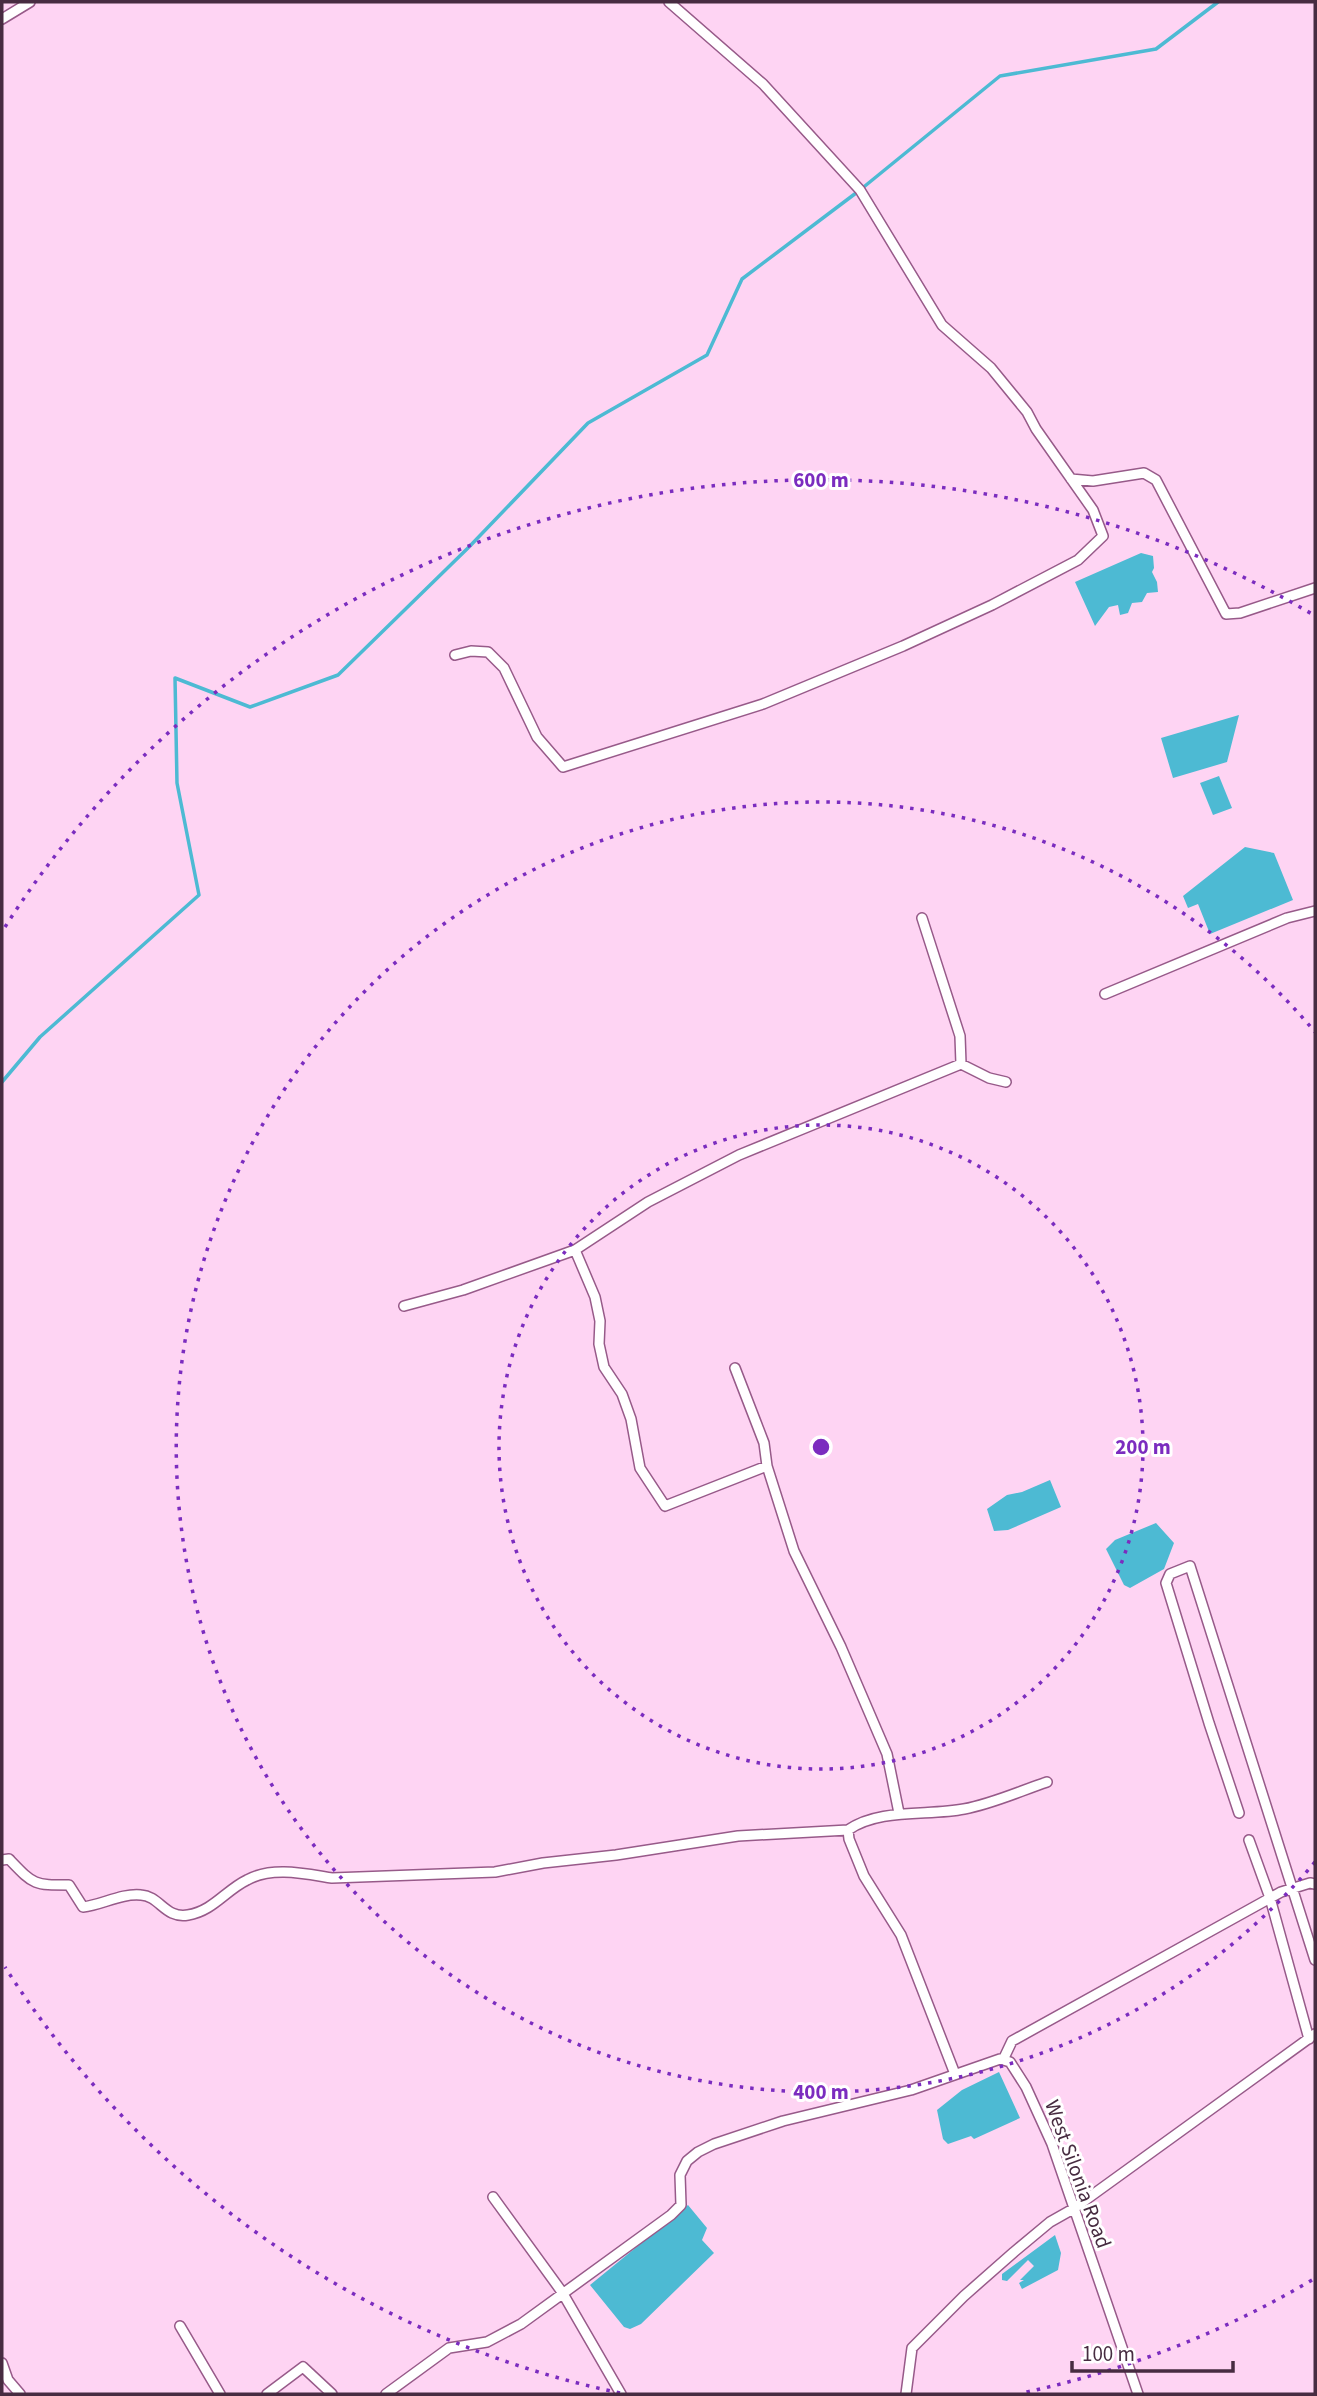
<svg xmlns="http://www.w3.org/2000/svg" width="1317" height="2396" font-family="'Source Sans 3',sans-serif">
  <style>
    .water { fill: #4dbad3 }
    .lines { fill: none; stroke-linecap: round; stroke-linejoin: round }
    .stream { stroke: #4dbad3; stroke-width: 3.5 }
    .minor-casing { stroke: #975a89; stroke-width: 12 }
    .minor { stroke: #fff; stroke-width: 9 }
    .ring { fill: none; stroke: #7b2cbf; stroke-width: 3.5; stroke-dasharray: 3.5 7 }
    .labels { text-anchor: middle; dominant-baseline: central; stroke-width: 6; stroke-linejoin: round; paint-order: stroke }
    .street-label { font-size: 21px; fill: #472c41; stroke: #fff }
    .centre { fill: #7b2cbf; stroke: #fff; stroke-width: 3.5 }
    .ring-label { font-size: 21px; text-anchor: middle; font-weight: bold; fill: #7b2cbf; stroke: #fff; stroke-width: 6; stroke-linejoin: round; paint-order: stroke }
  </style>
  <rect width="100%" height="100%" fill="#fed4f3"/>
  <!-- water -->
  <path class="water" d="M1141,553L1153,556L1154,568L1152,572L1157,582L1158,592L1147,593L1142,602L1132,603L1128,613L1120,615L1118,605L1109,607L1095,626L1075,582Z
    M1239,715L1227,762L1173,778L1161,738Z
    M1219,776L1232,808L1213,815L1200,783Z
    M1245,847L1274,853L1293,900L1210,934L1198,904L1188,908L1183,896Z
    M1050,1480L1061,1507L1008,1530L994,1531L987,1509L1007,1495L1022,1492Z
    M1156,1523L1174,1543L1164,1569L1130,1588L1124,1585L1106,1549L1115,1540Z
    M999,2072L1020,2118L974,2139L971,2136L948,2144L943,2139L937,2110L962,2090Z
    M688,2205L707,2228L702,2240L714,2253L641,2324L630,2329L624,2327L590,2285Z
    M1055,2235L1061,2253L1058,2270L1022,2289L1019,2283L1024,2280H1020L1034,2266L1028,2260L1007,2281L1002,2280V2274Z"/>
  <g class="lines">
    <!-- stream -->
    <path class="stream" d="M2,1082L40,1037L199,895L177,783L175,678L250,707L338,675L469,547L588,423L707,355L742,279L860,190L1000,76L1156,49L1218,2"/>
    <defs>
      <path id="minor" d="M2,19L30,2
        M1071,479L1093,481L1144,473L1156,480L1226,614L1240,613L1315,588
        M455,655L471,651L488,652L504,668L537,737L563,767L763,704L903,646L992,605L1078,560L1103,536L1093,510L1036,429L1027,412L991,368L942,325L860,190L763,84L669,2
        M922,918L960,1036L961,1064
        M1105,994L1287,918L1315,911
        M575,1250L595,1297L600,1321L599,1344L604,1367L622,1394L631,1419L640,1468L665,1506L767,1466
        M404,1306L463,1290L575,1250L648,1202L739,1155L961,1064L989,1078L1006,1082
        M735,1368L764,1443L767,1466L794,1551L841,1647L887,1754L899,1813
        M1239,1813L1209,1723L1166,1583L1170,1574L1190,1566L1315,1960
        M848,1830L849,1839L864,1876L901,1935L955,2074
        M1249,1840L1270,1898L1309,2039
        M2,1860L9,1859C34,1885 33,1885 69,1885L83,1907C102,1905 121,1893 141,1895C160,1896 165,1919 188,1915C213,1911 226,1890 247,1880C272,1866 306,1874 332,1878L495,1872L543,1863L616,1855L738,1836L848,1830C879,1808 929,1816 964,1809C992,1804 1020,1791 1047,1782
        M1003,2060L1012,2041L1281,1892L1310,1883L1315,1884
        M493,2197L562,2292L621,2394
        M180,2326L220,2394
        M2,2363L8,2380L20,2394
        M267,2394L303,2367L332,2394
        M386,2394L449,2348L487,2342L521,2324L671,2215L681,2205L680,2175L687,2161L698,2152L714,2144L783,2121L911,2090L1000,2059L1010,2062L1026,2087L1052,2144L1138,2394
        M906,2394L912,2348L964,2296L1014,2252L1050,2222L1073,2209L1315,2034"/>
    </defs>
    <!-- minor casing -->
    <use href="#minor" class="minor-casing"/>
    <!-- minor -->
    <use href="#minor" class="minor"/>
  </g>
  <!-- distance rings -->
  <g class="ring">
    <circle cx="821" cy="1447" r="322"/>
    <path d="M1315 1862A645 645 0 1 1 1315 1032"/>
    <path d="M1312 2280A967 967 0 0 1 1022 2393M620 2393A967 967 0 0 1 5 1967M5 927A967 967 0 0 1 1312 614"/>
  </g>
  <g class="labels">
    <!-- street labels -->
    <g class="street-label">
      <text transform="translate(1078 2174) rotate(70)">West Silonia Road</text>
    </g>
  </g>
  <circle cx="821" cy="1447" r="10" class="centre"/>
  <g class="ring-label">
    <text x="821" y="487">600 m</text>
    <text x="1143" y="1454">200 m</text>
    <text x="821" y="2099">400 m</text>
  </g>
  <!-- border -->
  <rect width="1317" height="2396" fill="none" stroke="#472c41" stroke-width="7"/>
  <!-- scale -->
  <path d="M1072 2361v10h161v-10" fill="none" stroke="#472c41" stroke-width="3.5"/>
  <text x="1082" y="2361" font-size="21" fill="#472c41" stroke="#ffffff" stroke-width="5" paint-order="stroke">100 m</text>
</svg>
